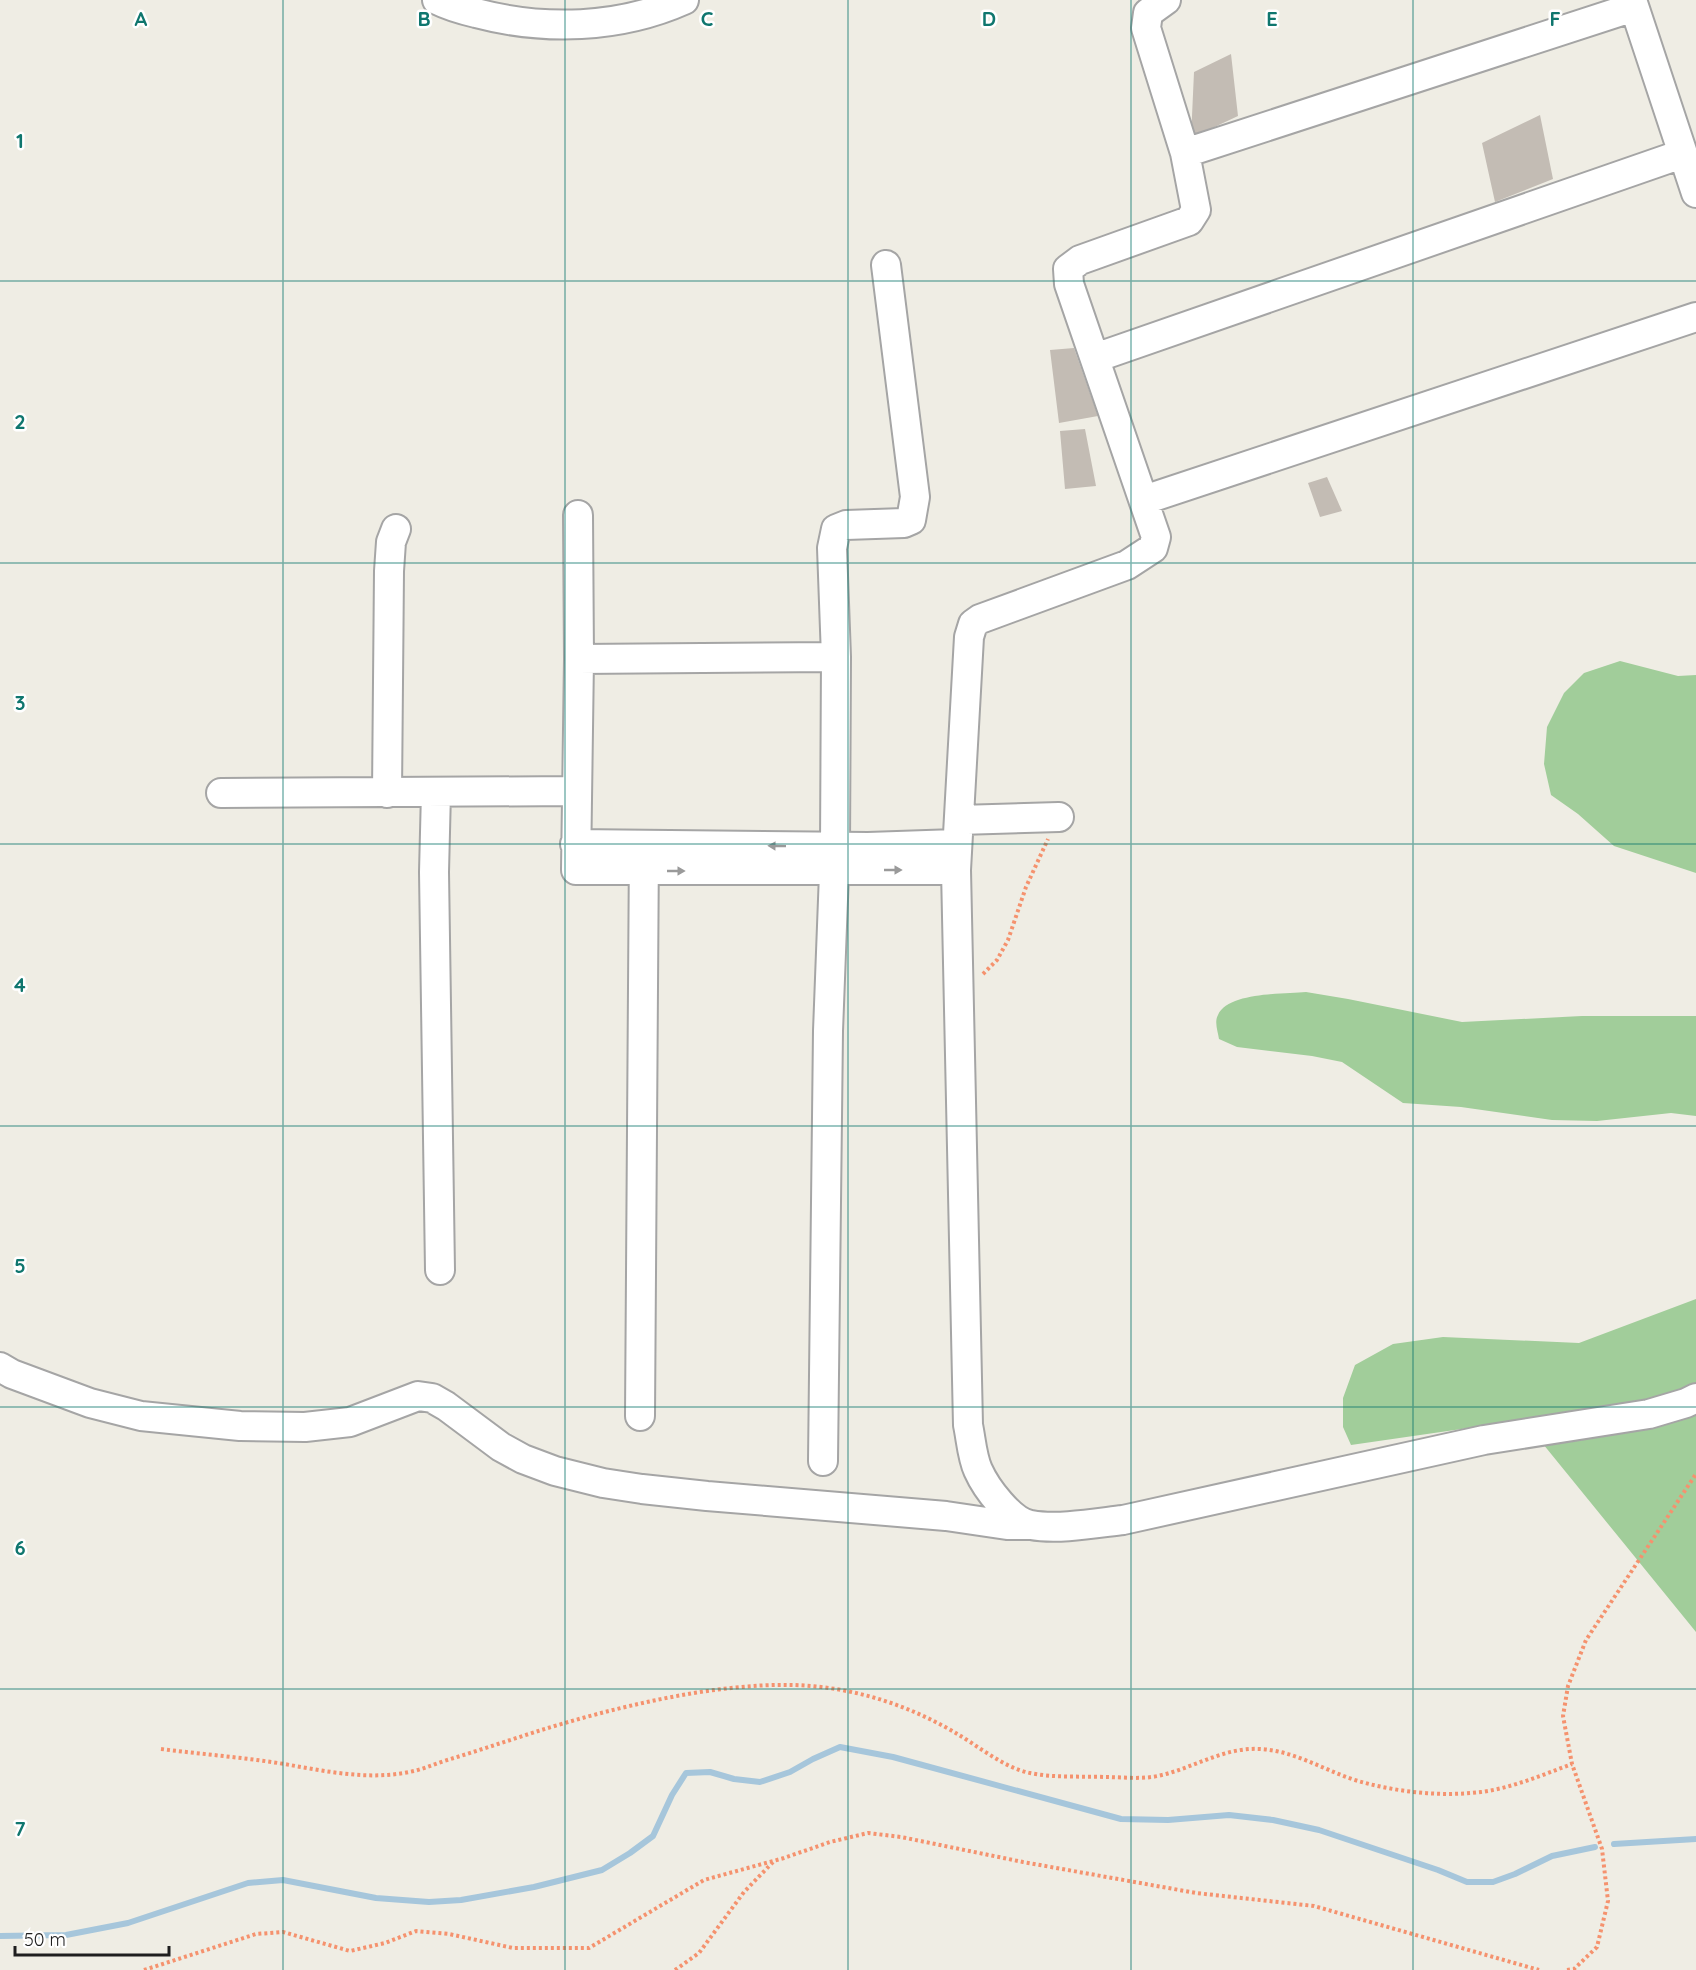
<svg xmlns="http://www.w3.org/2000/svg" width="1696" height="1970" font-family="Quicksand,sans-serif">
  <style>
    .forest { fill: #a1cd9a }
    .lines { fill: none; stroke-linecap: round; stroke-linejoin: round }
    .stream { stroke: #a6c6db; stroke-width: 6 }
    .building { fill: #c3bcb4 }
    .minor-casing { stroke: #a5a5a5; stroke-width: 32 }
    .path { stroke: #f5926e; stroke-width: 4; stroke-dasharray: 3 3; stroke-linecap: butt }
    .minor { stroke: #fff; stroke-width: 28 }
    .oneway { fill: #9a9a9a }
    .grid { fill: none; stroke: #0f766e; stroke-width: 1.5; stroke-opacity: 0.55 }
    .grid-label { font-size: 20px; text-anchor: middle; font-weight: bold; fill: #0f766e; stroke: #fff; stroke-width: 5; stroke-linejoin: round; paint-order: stroke }
  </style>
  <rect width="100%" height="100%" fill="#efede4"/>
  <!-- forest -->
  <path class="forest" d="M1620,661L1678,676L1696,675V873L1614,846L1578,814L1551,795L1544,764L1547,727L1564,693L1584,673Z
    M1306,992L1348,999L1462,1022L1582,1016H1696V1116L1671,1113L1597,1121L1552,1120L1461,1107L1403,1103L1342,1062L1312,1056L1237,1047L1219,1039C1218,1032 1214,1022 1218,1015C1228,992 1284,994 1306,992Z
    M1696,1299V1632L1543,1444L1510,1422L1351,1445L1343,1427V1398L1355,1365L1393,1344L1443,1337L1579,1343Z"/>
  <g class="lines">
    <!-- stream -->
    <path class="stream" d="M1614,1844L1696,1839
      M0,1936L66,1935L128,1923L248,1883L283,1880L376,1898L429,1902L461,1900L534,1887L602,1870L630,1853L653,1836L672,1795L686,1773L710,1772L734,1779L760,1782L790,1772L813,1759L840,1747L893,1757L1121,1819L1168,1820L1229,1815L1273,1820L1319,1830L1438,1870L1467,1882H1493L1515,1874L1552,1856L1595,1847"/>
  </g>
  <!-- building -->
  <path class="building" d="M1231,54L1238,116L1191,138L1194,72Z
    M1540,115L1553,179L1495,202L1482,143Z
    M1074,348L1098,416L1059,423L1050,350Z
    M1085,429L1096,486L1065,489L1060,431Z
    M1327,477L1342,511L1320,517L1308,483Z"/>
  <g class="lines">
    <defs>
      <path id="minor" d="M437,0C449,6 463,10 476,13C544,31 619,29 684,0
        M1166,0L1148,13L1146,28L1185,153L1196,210L1189,221L1080,260L1068,269L1069,284L1156,537L1153,548L1127,565L980,619L973,624L969,637L956,870L968,1425C971,1439 972,1457 978,1470C986,1488 1011,1522 1031,1525C1058,1530 1097,1523 1123,1520L1484,1440L1649,1414L1686,1403L1696,1398
        M1632,0L1696,193
        M1185,153L1634,7
        M1095,358L1682,154
        M1144,500L1696,317
        M578,515L579,659L576,870H956
        M579,659L836,657
        M436,792L434,872L440,1270
        M221,793L576,791
        M387,793L389,571L391,542L396,529
        M959,820L1059,817
        M575,844L868,847L956,844
        M0,1367L12,1374L90,1403L141,1416L240,1426L305,1427L350,1422L418,1396L432,1398L446,1406L501,1447L523,1459L555,1471L603,1483L642,1489L707,1496L946,1516L1007,1525H1029
        M640,1416L644,845
        M823,1461L828,1031L835,847L836,657L832,548L836,529L846,525L904,523L911,520L915,497L886,265"/>
    </defs>
    <!-- minor casing -->
    <use href="#minor" class="minor-casing"/>
    <!-- path -->
    <path class="path" d="M983,974L997,960L1008,940L1026,887L1048,839
      M161,1749C200,1754 239,1757 278,1763C321,1770 365,1781 409,1772C421,1770 432,1765 444,1761C474,1752 504,1742 535,1732C612,1708 712,1683 794,1685C851,1687 904,1703 954,1732C977,1745 1004,1768 1030,1773C1054,1778 1079,1776 1104,1777C1123,1777 1143,1780 1162,1775C1195,1767 1225,1747 1260,1749C1296,1751 1325,1771 1358,1781C1397,1792 1440,1797 1481,1792C1512,1788 1542,1775 1572,1764
      M144,1970L256,1934L283,1932L350,1951L385,1943L416,1931L449,1934L513,1948H589L704,1880L784,1858L830,1842L868,1833L901,1837L1023,1862L1196,1893L1314,1906L1539,1970
      M675,1970L699,1953L744,1892L773,1862
      M1567,1970L1574,1969L1597,1947L1608,1901L1602,1849L1572,1764L1563,1716L1568,1686L1586,1640L1696,1474"/>
    <!-- minor -->
    <use href="#minor" class="minor"/>
  </g>
  <!-- one-way arrows -->
  <defs><path id="oneway-solid" d="M-6-.8H1V-3.2L6.5 0L1 3.2V.8H-6Z" transform="scale(1.5)"/></defs>
  <g class="oneway">
    <use href="#oneway-solid" transform="translate(777 846) rotate(-179)"/>
    <use href="#oneway-solid" transform="translate(893 870)"/>
    <use href="#oneway-solid" transform="translate(676 871)"/>
  </g>
  <!-- grid -->
  <path class="grid" d="M283,0V1970M565,0V1970M848,0V1970M1131,0V1970M1413,0V1970M0,281H1696M0,563H1696M0,844H1696M0,1126H1696M0,1407H1696M0,1689H1696"/>
  <g class="grid-label">
    <text x="141" y="26">A</text>
    <text x="424" y="26">B</text>
    <text x="707" y="26">C</text>
    <text x="989" y="26">D</text>
    <text x="1272" y="26">E</text>
    <text x="1555" y="26">F</text>
    <text x="20" y="148">1</text>
    <text x="20" y="429">2</text>
    <text x="20" y="710">3</text>
    <text x="20" y="992">4</text>
    <text x="20" y="1273">5</text>
    <text x="20" y="1555">6</text>
    <text x="20" y="1836">7</text>
  </g>
  <!-- scale -->
  <path d="M15 1946v9h154v-9" fill="none" stroke="#1e1e1e" stroke-width="3"/>
  <text x="24" y="1946" font-size="18" fill="#1e1e1e" stroke="#ffffff" stroke-width="4.5" paint-order="stroke">50 m</text>
</svg>
